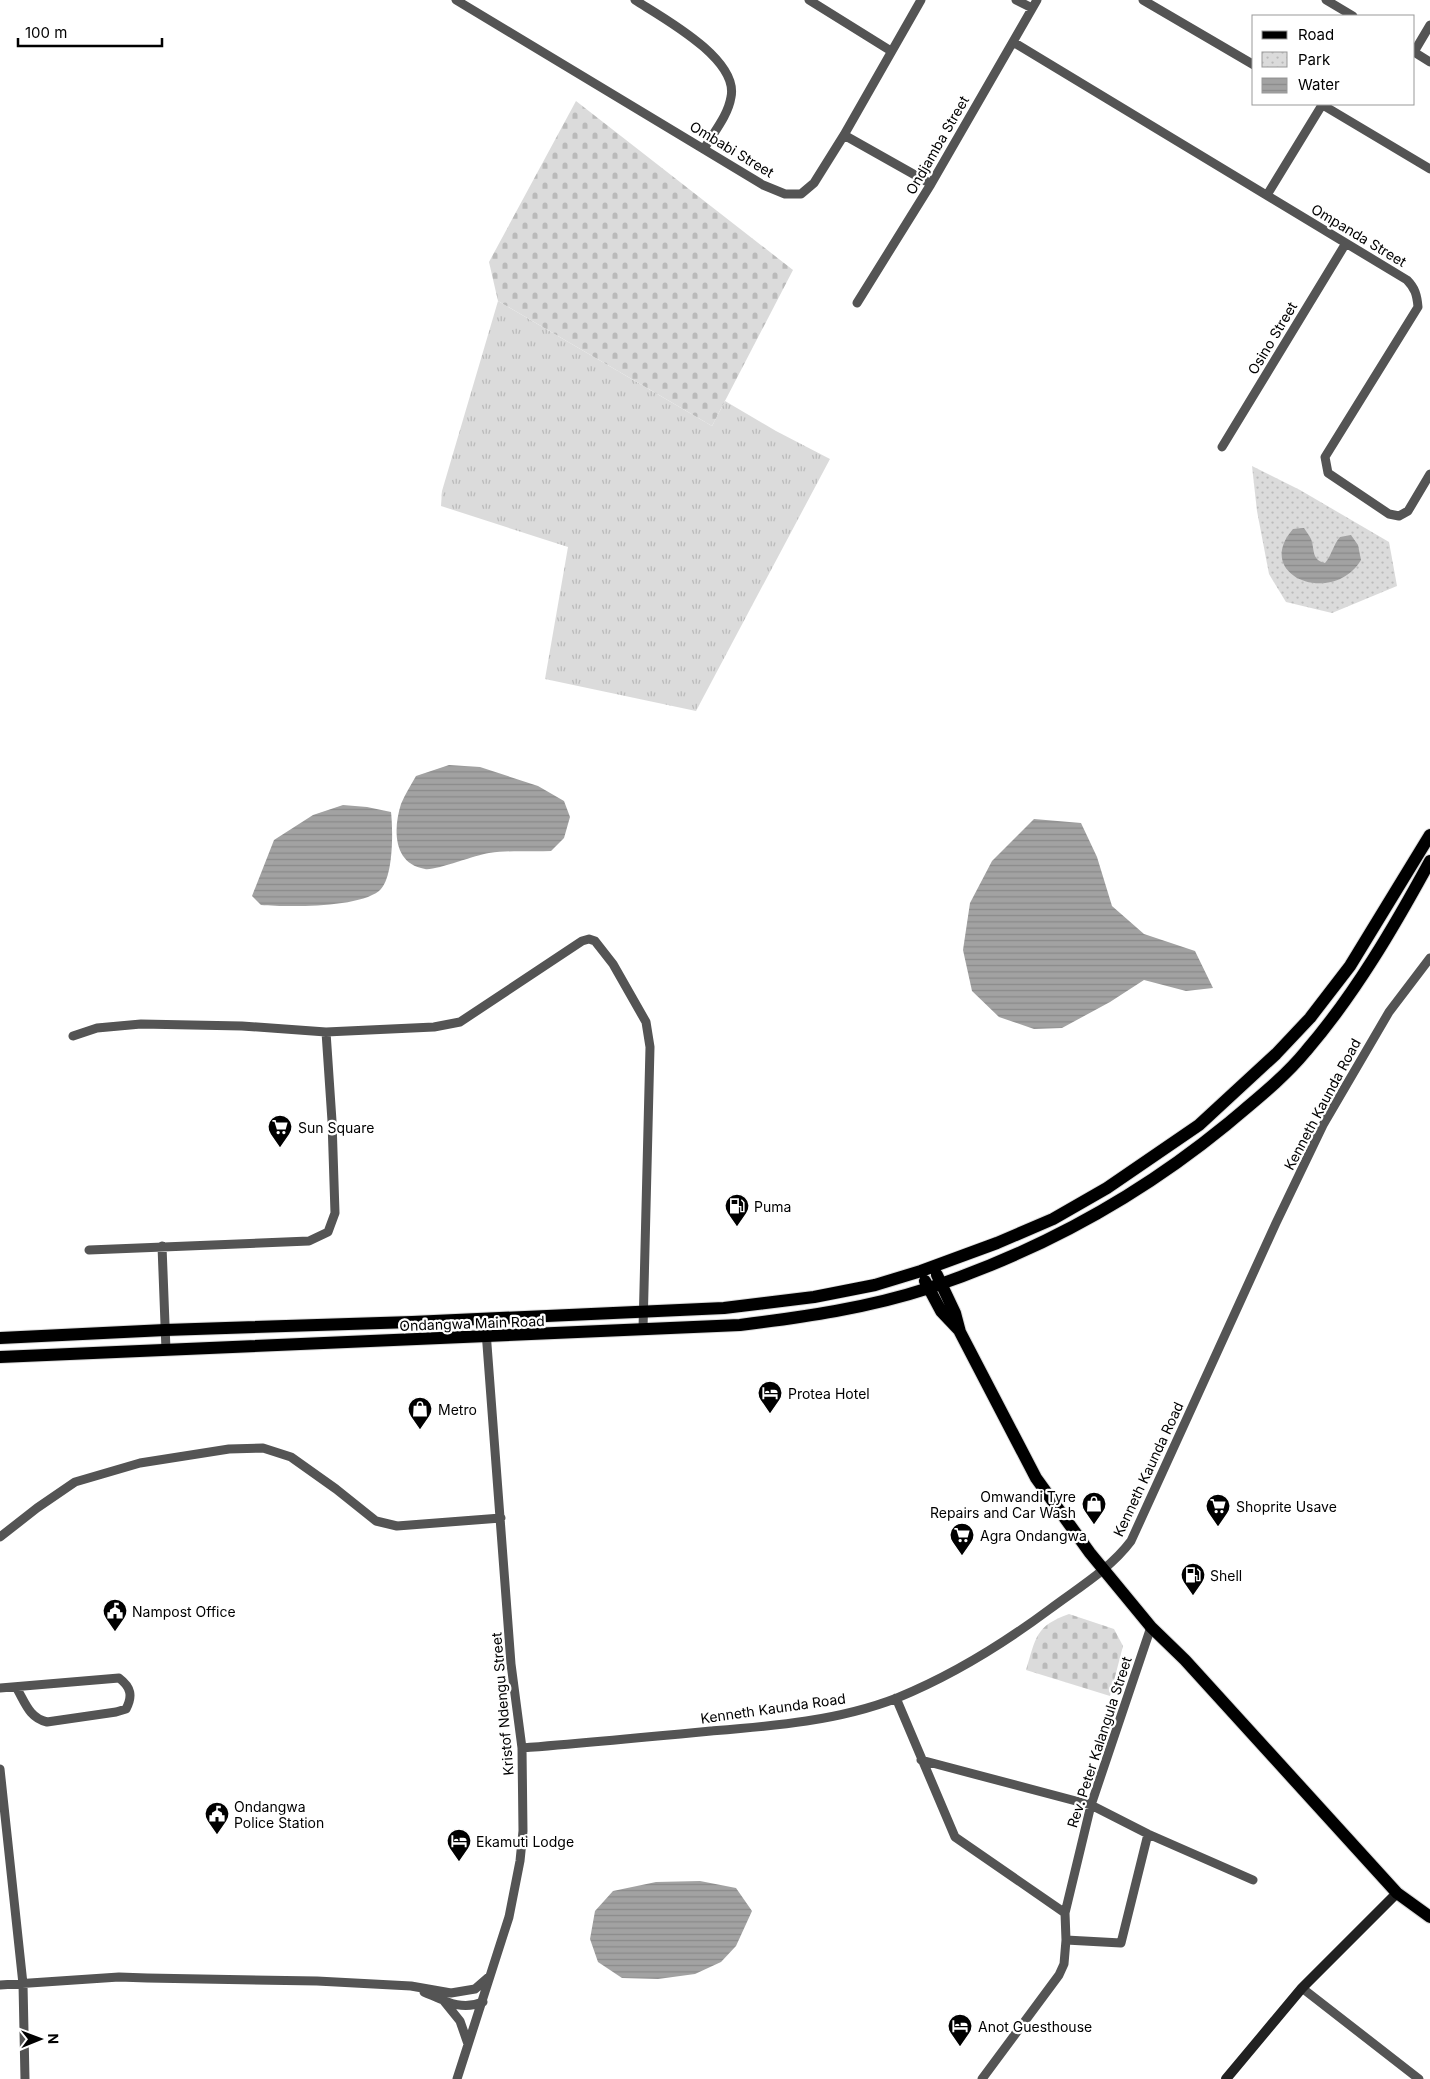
<svg xmlns="http://www.w3.org/2000/svg" width="1430" height="2079" font-family="Inter,sans-serif">
  <style>
    .grass { fill: url(#grass-tufts) }
    .cemetery { fill: url(#cemetery-stones) }
    .park { fill: url(#park-dots) }
    .water { fill: url(#water-rules) }
    .lines { fill: none; stroke-linecap: round; stroke-linejoin: round }
    .primary-casing { stroke: #dbdbdb; stroke-width: 14 }
    .street { stroke: #545454; stroke-width: 9 }
    .secondary { stroke: #212121; stroke-width: 10 }
    .primary { stroke: #000; stroke-width: 12 }
    .labels { text-anchor: middle; dominant-baseline: central; stroke-width: 4.5; stroke-linejoin: round; paint-order: stroke }
    .street-label { font-size: 14px; fill: #000; stroke: #fff }
    .poi-label { font-size: 14px; fill: #000; stroke: #fff; text-anchor: start }
  </style>
  <defs>
    <pattern id="grass-tufts" width="24" height="20" patternUnits="userSpaceOnUse" patternTransform="scale(1.25)"><rect width="24" height="20" fill="#dbdbdb"/><path d="M3 7l-1-3M5 7V3M7 7l1-3M15 17l-1-3M17 17v-4M19 17l1-3" fill="none" stroke="#bababa"/></pattern>
    <pattern id="cemetery-stones" width="16" height="16" patternUnits="userSpaceOnUse" patternTransform="scale(1.25)"><rect width="16" height="16" fill="#dbdbdb"/><path d="M2 7V4a2 2 0 0 1 4 0v3zM10 15v-3a2 2 0 0 1 4 0v3z" fill="#bababa"/></pattern>
    <pattern id="park-dots" width="8" height="8" patternUnits="userSpaceOnUse" patternTransform="scale(1.25)"><rect width="8" height="8" fill="#dbdbdb"/><path d="M2 2h.1M6 6h.1" fill="none" stroke="#bababa" stroke-width="1.8" stroke-linecap="round"/></pattern>
    <pattern id="water-rules" width="6" height="5" patternUnits="userSpaceOnUse" patternTransform="scale(1.25)"><rect width="6" height="5" fill="#a2a2a2"/><path d="M0 2.5h6" fill="none" stroke="#8a8a8a"/></pattern>
  </defs>
  <rect width="100%" height="100%" fill="#fff"/>
  <!-- grass -->
  <path class="grass" d="M498,301L712,426L725,401L776,431L830,459L696,711L545,679L568,547L441,506L442,491Z"/>
  <!-- cemetery -->
  <path class="cemetery" d="M576,101L793,270L712,426L498,301L489,262Z
    M1069,1614L1114,1629L1123,1646L1110,1696L1026,1670C1036,1638 1035,1626 1069,1614Z"/>
  <!-- park -->
  <path class="park" d="M1252,466L1300,490L1389,542L1397,586L1332,613L1286,602L1269,574L1257,511Z"/>
  <!-- water -->
  <path class="water" d="M1304,528C1306,531 1309,535 1311,539C1315,549 1311,560 1325,563C1332,555 1333,545 1340,537L1351,535L1358,545L1361,560C1333,607 1252,576 1293,529Z
    M449,765L480,767L538,786L564,801L570,817L564,838L551,851C530,852 510,850 489,853C475,855 435,871 425,869C393,864 393,829 401,804C405,794 411,785 416,776Z
    M343,805L367,807L391,812C393,829 394,879 379,891C357,908 289,907 261,905L252,896L274,840L313,815Z
    M1034,819L1081,823L1097,857L1112,906L1144,934L1195,951L1213,988L1186,991L1144,980L1110,1002L1062,1028L1034,1029L999,1017L972,991L963,950L970,903L992,861Z
    M700,1881L736,1888L752,1911L736,1946L721,1962L695,1974L658,1979L622,1978L598,1962L590,1939L595,1911L613,1891L656,1882Z"/>
  <g class="lines">
    <defs>
      <path id="primary" d="M937,1275L955,1313L960,1332L1036,1478L1090,1553L1151,1627L1185,1660L1397,1893L1430,1917
        M925,1281L941,1311L959,1330
        M0,1338L165,1330L412,1322L724,1308L814,1297L875,1285L921,1271L997,1243L1053,1219L1107,1188L1199,1125L1276,1054L1310,1018L1350,966L1430,835
        M0,1357L740,1325C804,1317 868,1308 929,1288C1037,1252 1138,1197 1226,1125C1253,1102 1283,1079 1306,1051C1355,994 1394,927 1430,861"/>
    </defs>
    <!-- primary casing -->
    <use href="#primary" class="primary-casing"/>
    <!-- street -->
    <path class="street" d="M456,0L763,185L785,194H801L814,183L844,135L921,0
      M635,0C663,18 739,59 731,97C728,116 713,133 704,149
      M809,0L891,51
      M1016,0L1032,8
      M1143,0L1254,65
      M1326,0L1353,16
      M1013,42L1407,280C1415,288 1417,295 1418,307L1325,457L1328,473L1389,514L1399,516L1408,511L1430,474
      M1414,52L1430,25
      M1414,52L1430,62
      M1321,104L1430,169
      M844,135L931,184
      M1267,195L1322,105
      M857,303L931,184L1037,0
      M1222,447L1346,243
      M73,1036L97,1028L141,1024L242,1026L326,1032L434,1027L460,1022L582,941L589,939L595,941L613,964L646,1022L650,1047L643,1329
      M162,1246L166,1350
      M89,1250L309,1241L328,1232L335,1213L332,1121L326,1032
      M0,1537L37,1508L75,1482L140,1463L229,1449L263,1448L291,1457L336,1489L376,1521L397,1526L501,1518
      M0,1688L119,1678C131,1687 133,1696 126,1709L116,1712L47,1722C29,1718 25,1702 16,1687
      M896,1698L955,1837L1065,1913
      M522,1748C585,1743 648,1737 711,1731C773,1726 838,1721 897,1698C951,1676 1003,1644 1050,1609C1078,1588 1110,1569 1131,1541L1276,1223L1323,1125L1389,1012L1430,958
      M921,1760L1091,1805L1148,1834L1253,1880
      M0,1769L23,1984L25,2079
      M1066,1940L1121,1943L1148,1834
      M0,1985L119,1977L147,1978L317,1981L411,1986L451,1993L475,1989L490,1976
      M1302,1988L1419,2079
      M424,1992C445,2001 461,2011 483,2002
      M443,2000L460,2021L468,2044
      M457,2079L509,1917L520,1861L523,1831L522,1748L511,1664L485,1318
      M982,2079L1059,1975L1064,1964L1066,1940L1065,1913L1091,1805L1151,1627"/>
    <!-- secondary -->
    <path class="secondary" d="M1226,2079L1302,1988L1397,1893"/>
    <!-- primary -->
    <use href="#primary" class="primary"/>
  </g>
  <!-- icons -->
  <defs>
    <symbol id="supermarket-pin" viewBox="-11 -11 22 30"><path d="M0 17L-7.5 6A9.5 9.5 0 1 1 7.5 6Z" fill="#000" stroke="#fff"/><path d="M-6-5.5h2.5l.6 2H6L4.5 2H-2.5L-4.4-4H-6ZM-1.5 3.2a1.3 1.3 0 1 0 .1 0ZM3 3.2a1.3 1.3 0 1 0 .1 0Z" fill="#fff"/></symbol>
    <symbol id="fuel-pin" viewBox="-11 -11 22 30"><path d="M0 17L-7.5 6A9.5 9.5 0 1 1 7.5 6Z" fill="#000" stroke="#fff"/><path d="M-5.5-6h7V0h2V4h1.3V-2.5L3-4.5l.8-.8L6-3V5H2.5V1h-1V6h-7ZM-4.2-4.7v3.2H.2V-4.7Z" fill="#fff"/></symbol>
    <symbol id="hotel-pin" viewBox="-11 -11 22 30"><path d="M0 17L-7.5 6A9.5 9.5 0 1 1 7.5 6Z" fill="#000" stroke="#fff"/><path d="M-6-4.5h1.5V1H6V5H4.5V3h-9V5H-6ZM-4 0a1.8 1.8 0 1 1 3.6 0ZM.5 0V-2.5h3Q6-2.5 6 0Z" fill="#fff"/></symbol>
    <symbol id="shop-pin" viewBox="-11 -11 22 30"><path d="M0 17L-7.5 6A9.5 9.5 0 1 1 7.5 6Z" fill="#000" stroke="#fff"/><path d="M-5-2.5h2.3a2.7 3.5 0 0 1 5.4 0H5L5.5 6h-11ZM-1.5-2.5h3a1.5 2.3 0 0 0-3 0Z" fill="#fff"/></symbol>
    <symbol id="civic-pin" viewBox="-11 -11 22 30"><path d="M0 17L-7.5 6A9.5 9.5 0 1 1 7.5 6Z" fill="#000" stroke="#fff"/><path d="M-.6-6.5H3V-4.5H.6V-3L4-1V1h2V6H-6V1h2V-1L-.6-3ZM-1.2 2.5V6h2.4V2.5Z" fill="#fff"/></symbol>
  </defs>
  <g fill-rule="evenodd">
    <use href="#supermarket-pin" x="266" y="1113" width="28" height="38"/>
    <use href="#fuel-pin" x="723" y="1192" width="28" height="38"/>
    <use href="#hotel-pin" x="756" y="1379" width="28" height="38"/>
    <use href="#shop-pin" x="406" y="1395" width="28" height="38"/>
    <use href="#shop-pin" x="1080" y="1490" width="28" height="38"/>
    <use href="#supermarket-pin" x="1204" y="1492" width="28" height="38"/>
    <use href="#supermarket-pin" x="948" y="1521" width="28" height="38"/>
    <use href="#fuel-pin" x="1179" y="1561" width="28" height="38"/>
    <use href="#civic-pin" x="101" y="1597" width="28" height="38"/>
    <use href="#civic-pin" x="203" y="1800" width="28" height="38"/>
    <use href="#hotel-pin" x="445" y="1827" width="28" height="38"/>
    <use href="#hotel-pin" x="946" y="2012" width="28" height="38"/>
  </g>
  <g class="labels">
    <!-- street labels -->
    <g class="street-label">
      <text transform="translate(937 145) rotate(-60)">Ondjamba Street</text>
      <text transform="translate(732 149) rotate(31)">Ombabi Street</text>
      <text transform="translate(1359 235) rotate(31)">Ompanda Street</text>
      <text transform="translate(1272 338) rotate(-59)">Osino Street</text>
      <text transform="translate(1322 1104) rotate(-62)">Kenneth Kaunda Road</text>
      <text transform="translate(472 1323) rotate(-2)">Ondangwa Main Road</text>
      <text transform="translate(1148 1469) rotate(-65)">Kenneth Kaunda Road</text>
      <text transform="translate(502 1704) rotate(-95)">Kristof Ndengu Street</text>
      <text transform="translate(773 1708) rotate(-8)">Kenneth Kaunda Road</text>
      <text transform="translate(1099 1742) rotate(-72)">Rev. Peter Kalangula Street</text>
    </g>
    <!-- poi labels -->
    <g class="poi-label">
      <text x="298" y="1127">Sun Square</text>
      <text x="754" y="1206">Puma</text>
      <text x="788" y="1393">Protea Hotel</text>
      <text x="438" y="1409">Metro</text>
      <text x="1076" y="1496" text-anchor="end">Omwandi Tyre<tspan x="1076" dy="16">Repairs and Car Wash</tspan></text>
      <text x="1236" y="1506">Shoprite Usave</text>
      <text x="980" y="1535">Agra Ondangwa</text>
      <text x="1210" y="1575">Shell</text>
      <text x="132" y="1611">Nampost Office</text>
      <text x="234" y="1806">Ondangwa<tspan x="234" dy="16">Police Station</tspan></text>
      <text x="476" y="1841">Ekamuti Lodge</text>
      <text x="978" y="2026">Anot Guesthouse</text>
    </g>
  </g>
  <!-- legend -->
  <rect x="1252" y="15" width="162" height="90" fill="#ffffff" stroke="#999999"/>
  <rect x="1262" y="31" width="25" height="8" fill="#000000" stroke="#999999"/>
  <text x="1298" y="40" font-size="15" fill="#000000">Road</text>
  <rect x="1262" y="52" width="25" height="15" fill="url(#park-dots)" stroke="#999999"/>
  <text x="1298" y="65" font-size="15" fill="#000000">Park</text>
  <rect x="1262" y="78" width="25" height="15" fill="url(#water-rules)" stroke="#999999"/>
  <text x="1298" y="90" font-size="15" fill="#000000">Water</text>
  <!-- north arrow -->
  <g transform="translate(40 2039) rotate(89)" stroke="#ffffff" stroke-width="4" paint-order="stroke">
  <path d="M0-4L9 19L0 12L-9 19Z" fill="#000000"/>
  <text y="-8" font-size="14" font-weight="bold" text-anchor="middle" fill="#000000">N</text>
  </g>
  <!-- scale -->
  <path d="M18 38v8h144v-8" fill="none" stroke="#000000" stroke-width="2.5"/>
  <text x="25" y="38" font-size="15" fill="#000000" stroke="#ffffff" stroke-width="4" paint-order="stroke">100 m</text>
</svg>
